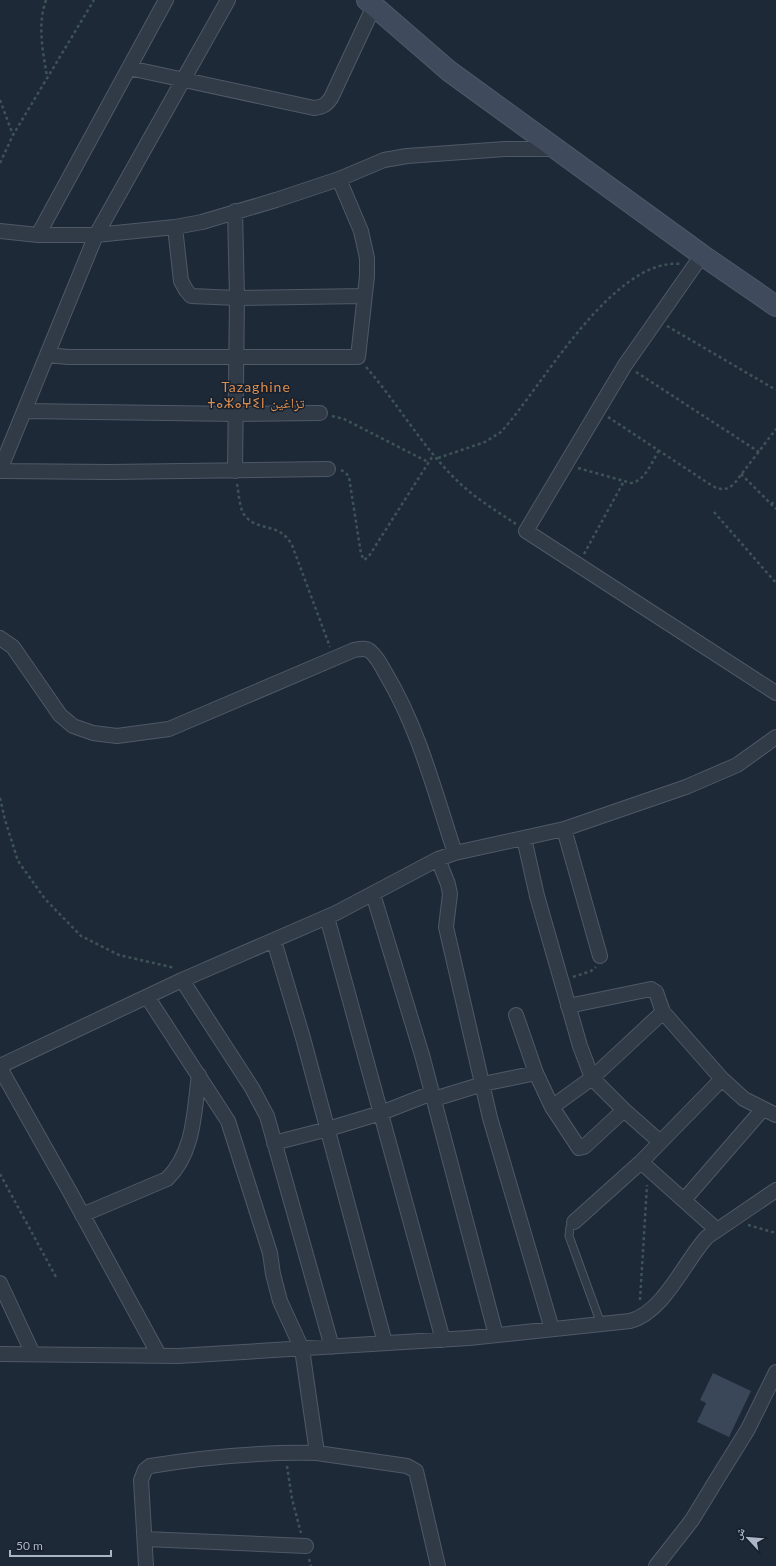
<svg xmlns="http://www.w3.org/2000/svg" width="776" height="1566" font-family="Lato,'Noto Naskh Arabic','Noto Sans Tifinagh',sans-serif">
  <style>
    .building { fill: #394759 }
    .lines { fill: none; stroke-linecap: round; stroke-linejoin: round }
    .lane-casing { stroke: #4f5867; stroke-width: 9 }
    .street-casing { stroke: #4f5867; stroke-width: 16 }
    .secondary-casing { stroke: #4f5867; stroke-width: 22 }
    .path { stroke: #3d5357; stroke-width: 2.5; stroke-dasharray: 3 3; stroke-linecap: butt }
    .lane { stroke: #313b48; stroke-width: 7 }
    .street { stroke: #313b48; stroke-width: 14 }
    .secondary { stroke: #3f4a5c; stroke-width: 20 }
    .labels { text-anchor: middle; dominant-baseline: central; stroke-width: 3; stroke-linejoin: round; paint-order: stroke }
    .quarter-label { font-size: 14px; letter-spacing: 1px; fill: #dc8e50; stroke: #17202d }
  </style>
  <rect width="100%" height="100%" fill="#1e2938"/>
  <!-- building -->
  <path class="building" d="M713,1373L751,1391L729,1437L697,1422L706,1403L700,1400Z"/>
  <g class="lines">
    <defs>
      <path id="lane" d="M574,1222L570,1227L569,1236L601,1324"/>
      <path id="street" d="M129,68L314,108C323,107 326,105 331,98L374,6
        M175,227L181,281L186,290L191,296L237,298L364,296
        M0,231L38,235H96L175,227L202,222L276,200L339,179L384,160L407,156L505,149H556
        M38,235L166,0
        M702,255L625,365L526,531L776,693
        M47,355L68,357H358L367,276V258L361,231L339,179
        M24,411L237,414L320,413
        M0,470L96,235L228,0
        M0,471L110,472L328,469
        M235,471L237,298L235,211
        M0,638L13,647L60,715L73,726L93,733L117,736L169,729L354,650C360,649 366,647 371,652C378,658 382,667 386,674C419,729 435,793 455,853
        M564,829L600,956
        M524,838L537,896L580,1046L592,1078L624,1110L659,1141
        M438,859L448,884L450,894L446,927L490,1118L552,1329
        M373,894L422,1055L496,1335
        M327,917L443,1340
        M274,941L303,1038L385,1343
        M182,980L252,1088L267,1116L332,1347
        M148,998L228,1121L270,1253L273,1274L280,1301L302,1349L317,1453L407,1466L416,1471L438,1566
        M568,1006L651,989L656,992L663,1012
        M516,1015L536,1073L552,1107L579,1148L584,1147L624,1110
        M0,1066L182,980L336,913L438,859L455,853L564,829L686,787L737,765L776,737
        M0,1068L70,1192L159,1355
        M434,1099L483,1084L536,1073
        M552,1107L592,1078L663,1012L722,1079
        M274,1143L328,1129L381,1113L432,1093
        M641,1162L717,1230
        M684,1200L763,1109
        M82,1215L167,1179C195,1152 194,1110 199,1075
        M574,1222L641,1162L722,1079L744,1099L776,1115
        M0,1283L33,1354
        M0,1354L178,1356L469,1338L630,1321C664,1312 684,1262 707,1237L776,1190
        M145,1539L306,1546
        M146,1566L141,1480L145,1470L150,1466C205,1457 261,1452 317,1453
        M656,1566L692,1520L717,1479L748,1429L776,1372"/>
      <path id="secondary" d="M367,0L449,71L702,255L776,306"/>
    </defs>
    <!-- lane casing -->
    <use href="#lane" class="lane-casing"/>
    <!-- street casing -->
    <use href="#street" class="street-casing"/>
    <!-- secondary casing -->
    <use href="#secondary" class="secondary-casing"/>
    <!-- path -->
    <path class="path" d="M46,0C37,26 43,51 47,77
      M0,100L13,135
      M0,163L13,135L94,0
      M667,326L776,390
      M366,367C402,408 428,458 471,493C485,504 501,514 516,524
      M636,372L759,452
      M332,416L344,419L428,462
      M608,417L711,485C720,490 726,491 734,484L776,429
      M438,458L485,442L501,432C542,387 613,257 681,264
      M578,468L631,483C645,481 652,462 659,450
      M341,470L346,473L349,477L361,554L364,560L369,556L434,454
      M741,474L776,509
      M237,484C239,493 239,510 246,517C260,532 279,522 292,545L330,647
      M771,504L776,501
      M714,512L776,583
      M584,554L624,481
      M0,798L5,820L18,861L45,899L81,936L119,955L175,968
      M573,977L591,971L596,967
      M0,1174L56,1277
      M748,1225L776,1233
      M640,1300L647,1185
      M287,1466L292,1499L301,1533
      M309,1559L311,1566"/>
    <!-- lane -->
    <use href="#lane" class="lane"/>
    <!-- street -->
    <use href="#street" class="street"/>
    <!-- secondary -->
    <use href="#secondary" class="secondary"/>
  </g>
  <g class="labels">
    <!-- quarter labels -->
    <g class="quarter-label">
      <text x="256" y="386">Tazaghine<tspan x="256" dy="16">ⵜⴰⵣⴰⵖⵉⵏ تزاغين</tspan></text>
    </g>
  </g>
  <!-- north arrow -->
  <g transform="translate(748 1538) rotate(296)" stroke="#17202d" stroke-width="3" paint-order="stroke">
  <path d="M0-3L7 15L0 10L-7 15Z" fill="#abb5c6"/>
  <text y="-6" font-size="11" font-weight="bold" text-anchor="middle" fill="#abb5c6">ش</text>
  </g>
  <!-- scale -->
  <path d="M10 1550v6h101v-6" fill="none" stroke="#abb5c6" stroke-width="2"/>
  <text x="16" y="1550" font-size="12" fill="#abb5c6" stroke="#17202d" stroke-width="3" paint-order="stroke">50 m</text>
</svg>
